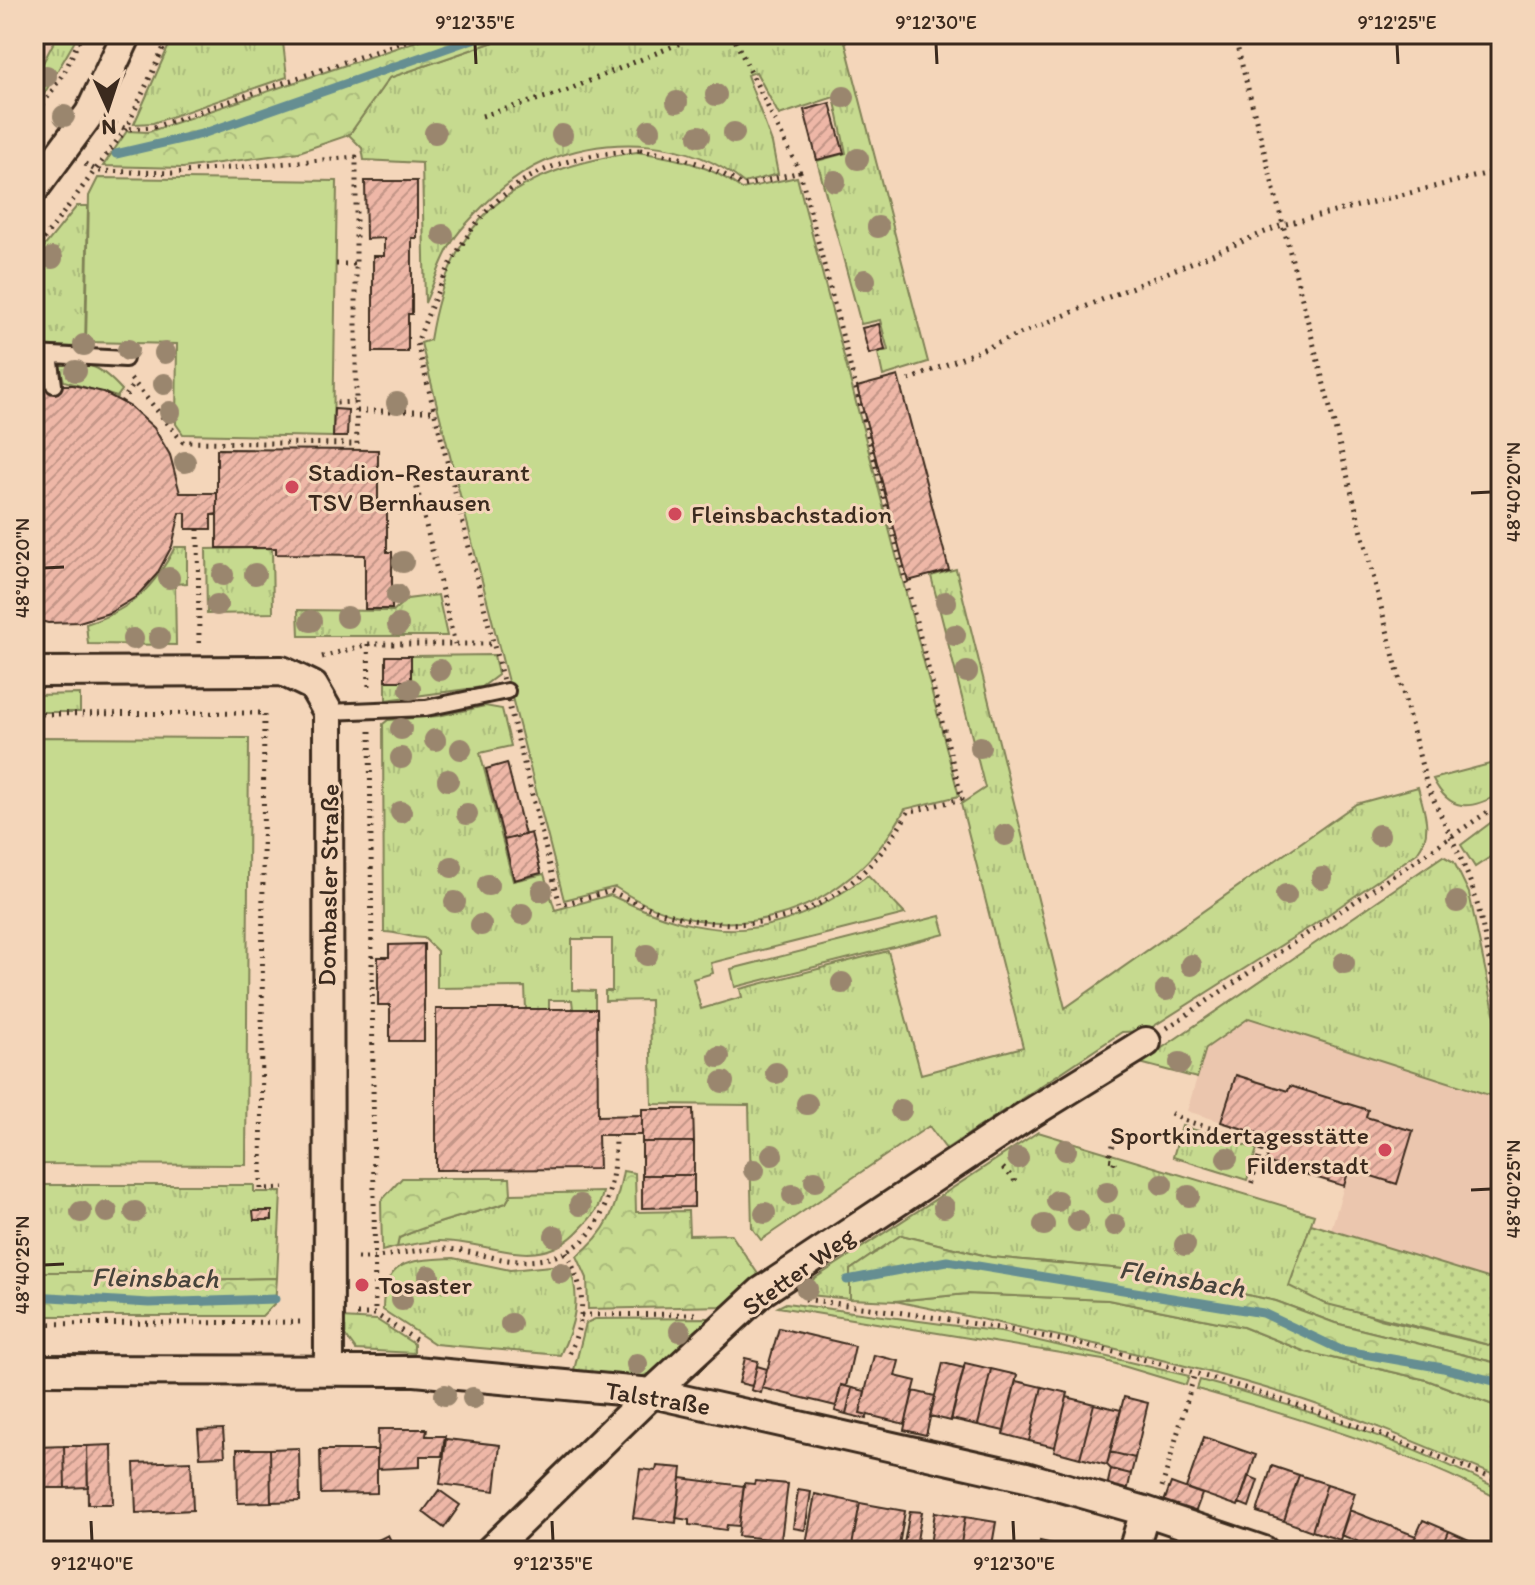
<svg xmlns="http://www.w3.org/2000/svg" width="1535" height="1585" font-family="Itim,sans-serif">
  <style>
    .built { fill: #ebc6ae }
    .grass { fill: url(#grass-tufts); stroke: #808256; stroke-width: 2 }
    .forest { fill: url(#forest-crowns); stroke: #808256; stroke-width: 2 }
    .garden { fill: url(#garden-dots); stroke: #808256; stroke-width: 2 }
    .pitch { fill: #c6da8f; stroke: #808256; stroke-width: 2 }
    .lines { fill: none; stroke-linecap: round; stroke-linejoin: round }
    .stream { stroke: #658e92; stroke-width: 9 }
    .building { fill: url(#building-hatch); stroke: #3b2a1e; stroke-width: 2 }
    .service-casing { stroke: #3b2a1e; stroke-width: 20 }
    .minor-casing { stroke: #3b2a1e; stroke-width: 34 }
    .path { stroke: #3b2a1e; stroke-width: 5; stroke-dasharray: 2 6; stroke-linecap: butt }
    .service { stroke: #f4d6ba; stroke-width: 14 }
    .minor { stroke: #f4d6ba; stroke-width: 28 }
    .tree { fill: #9a866e }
    .ticks { fill: none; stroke: #3b2a1e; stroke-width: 3 }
    .poi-dot { fill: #d1495b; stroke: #f4d6ba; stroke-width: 3 }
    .labels { text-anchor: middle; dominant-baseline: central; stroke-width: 6; stroke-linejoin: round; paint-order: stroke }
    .poi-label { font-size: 26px; fill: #3b2a1e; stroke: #f4d6ba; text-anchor: start }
    .street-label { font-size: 26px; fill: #3b2a1e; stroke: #f4d6ba }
    .water-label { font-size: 28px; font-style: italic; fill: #46433b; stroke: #f4d6ba }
    .neatline { fill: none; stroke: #3b2a1e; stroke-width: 3 }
    .ticks-label { font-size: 20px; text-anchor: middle; fill: #3b2a1e }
  </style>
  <defs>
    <pattern id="grass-tufts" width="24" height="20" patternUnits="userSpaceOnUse" patternTransform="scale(2)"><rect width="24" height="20" fill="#c6da8f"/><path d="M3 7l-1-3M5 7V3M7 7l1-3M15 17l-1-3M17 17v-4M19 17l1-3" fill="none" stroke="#abbb7b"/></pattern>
    <pattern id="forest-crowns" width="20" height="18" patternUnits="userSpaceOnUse" patternTransform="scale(2)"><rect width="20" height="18" fill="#c6da8f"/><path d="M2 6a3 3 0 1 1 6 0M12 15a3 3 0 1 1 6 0" fill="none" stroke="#abbb7b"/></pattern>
    <pattern id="garden-dots" width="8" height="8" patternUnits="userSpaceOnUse" patternTransform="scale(2)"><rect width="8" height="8" fill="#c6da8f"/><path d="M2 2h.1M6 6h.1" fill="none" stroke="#abbb7b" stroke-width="1.8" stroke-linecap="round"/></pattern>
    <pattern id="building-hatch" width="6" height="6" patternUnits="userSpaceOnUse" patternTransform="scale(2)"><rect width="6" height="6" fill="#eeb7a7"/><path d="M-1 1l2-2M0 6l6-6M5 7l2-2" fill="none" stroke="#c29587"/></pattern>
  </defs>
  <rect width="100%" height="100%" fill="#f4d6ba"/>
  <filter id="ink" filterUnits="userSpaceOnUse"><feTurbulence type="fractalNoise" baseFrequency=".0125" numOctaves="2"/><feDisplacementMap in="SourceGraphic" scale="16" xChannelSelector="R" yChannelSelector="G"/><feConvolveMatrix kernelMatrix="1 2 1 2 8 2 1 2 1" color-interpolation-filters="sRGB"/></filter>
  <g filter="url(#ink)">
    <!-- built -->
    <path class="built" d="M34,34H79L34,111Z
      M1249,1018L1501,1099V1282L1331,1230L1344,1186L1273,1138L1187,1111L1206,1048Z"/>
    <!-- grass -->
    <path class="grass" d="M58,34H79L34,111V80Z
      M174,34H282L287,77L153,123L134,124Z
      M517,34H843L928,362L883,376L878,353L888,350L880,320L861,324L817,161L846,153L834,97L779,115L756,72L747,75L772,143L778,174L744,183C690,138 609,135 546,161C513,175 483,204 460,231C444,250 435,281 425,303L422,163L364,160L362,148L349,135L389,78Z
      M77,206H88L85,347L34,346V259Z
      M59,363C93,364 99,365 122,390L117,397L64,381Z
      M175,547H187V583L175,584L176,645L88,644L86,624C131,610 154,588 175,547Z
      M272,548L273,613L207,614L206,549Z
      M956,569L1065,1008L1356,804L1418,787C1424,812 1434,831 1417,853L1313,925L1146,1031L1122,1032L946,1149L929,1126L761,1240L752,1228L749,1105L652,1104L650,1000L605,1001V991H612V939H572V990L595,991V1009H573L572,1000H549V1009H526L525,987L437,988V951L424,938C409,938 399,932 384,932L383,724L388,720L438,716L485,706L502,709L511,746L480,753L513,881L544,874L555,910L610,895C713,944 776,943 868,875L905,914L711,963L713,973L693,979L701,1009L742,997L740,989L888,951L921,1074L1023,1047L961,804L985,788L931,576Z
      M438,595L447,636H299L298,610L393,611L407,599Z
      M494,655L498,675L482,687L386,700V681H410L411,656Z
      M80,694V712H34V695Z
      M1501,761V793C1471,810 1450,813 1433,779Z
      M1501,815V850L1475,867L1461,845Z
      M1443,856L1454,862L1469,893L1501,1044V1099L1249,1018L1206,1048L1197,1078L1140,1063Z
      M1182,1126L1257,1149L1247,1180L1173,1157Z
      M1038,1132L1314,1215L1290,1286L1380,1319L1501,1348V1364L1335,1323L1276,1301L1123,1269L991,1257L901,1235L850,1270V1299L799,1294L800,1288Z
      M34,1185H254V1192H281L277,1278L165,1281L116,1272H34Z
      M603,1192C600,1207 592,1217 581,1228C539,1275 492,1241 440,1241C426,1241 411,1245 397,1247L399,1238C433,1222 470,1215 506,1203L511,1194Z
      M453,1258L510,1270L561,1265L569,1267C582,1297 574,1327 560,1355L435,1344L383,1310C383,1259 411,1260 453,1258Z
      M967,1294L1108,1300L1243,1327L1306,1352L1427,1380L1501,1408V1478C1423,1445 1344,1411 1262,1387C1142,1352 1018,1327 895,1301Z
      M786,1303L1001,1332L1189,1376L1186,1385L1103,1360L778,1307Z
      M341,1318L377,1320L414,1344V1353L356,1350L342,1331Z
      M710,1318L714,1322L655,1372L631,1380L574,1370L586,1323L595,1319Z
      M1200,1380C1303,1407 1406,1442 1501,1490V1500C1404,1449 1302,1419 1197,1389Z"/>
    <!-- forest -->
    <path class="forest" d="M437,34H517L389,78L349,135L299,152L183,168L103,166L127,131L148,132Z
      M623,1171L635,1173L636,1212L688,1211L689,1235L731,1234L760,1277L725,1306L588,1309L587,1278L577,1256C608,1232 616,1209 623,1171Z
      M402,1178H510L511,1194L506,1203C470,1215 433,1222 399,1238L397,1247L382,1251L381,1201Z
      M901,1235L991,1257L1123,1269L1276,1301L1335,1323L1501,1364V1408L1427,1380L1306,1352L1243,1327L1108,1300L967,1294L895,1301L850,1299V1270Z
      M34,1272H116L165,1281L277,1278L275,1303L262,1316H34Z"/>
    <!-- garden -->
    <path class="garden" d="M1311,1224L1501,1282V1348L1323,1303L1289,1286Z"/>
    <!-- pitch -->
    <path class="pitch" d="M637,152C677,158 710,165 742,189L797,177L959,796L905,809C847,919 720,957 615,887L564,900L421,343L430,340C451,212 515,170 637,152Z
      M98,178L337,181L333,437L183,434L176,424L177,344L86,342L89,196Z
      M34,737L249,738L246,1165L34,1164Z
      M940,916L945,934L735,987L731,969Z"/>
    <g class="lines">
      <!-- stream -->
      <path class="stream" d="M116,154L202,134L487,34
        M847,1280L947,1261L1263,1313L1341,1350L1443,1368L1501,1383
        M34,1296L149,1303L275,1299"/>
    </g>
    <!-- building -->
    <path class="building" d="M284,34H369V38L284,41Z
      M830,103L844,153L817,160L804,110Z
      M365,181H417V238H412V314H408V352H373V256H384V238L366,239Z
      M879,324L885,350L869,354L862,328Z
      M898,376L949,570L908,581L857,387Z
      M41,385H73L103,392L131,407L154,428L170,455L180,493H217V514L211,515V529H186V513H180L172,546L157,574L136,597L109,613L79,622L48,623L34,619V387Z
      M334,409L348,410L347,437H333Z
      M217,449L378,450V504H387V552H392V609H365V555L276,554V548H217Z
      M386,656H411V681H386Z
      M507,763L525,835L504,840L486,769Z
      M531,833L541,873L514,880L504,840Z
      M424,944V1041H390V1005H378V957H389V945Z
      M436,1009H597L598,1116L642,1115V1135H598L599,1169L436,1170Z
      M1236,1075L1288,1091L1290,1086L1368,1110L1366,1117L1413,1131L1397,1184L1349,1169L1344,1186L1266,1162L1273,1138L1221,1122Z
      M642,1109H693L694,1142H642Z
      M642,1142H694V1175H642Z
      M642,1175H694V1207L642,1208Z
      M253,1211H272V1220H254Z
      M779,1328L855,1346L846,1386L841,1385L836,1406L762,1388Z
      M874,1355L899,1361L895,1376L916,1381L905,1424L860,1413Z
      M745,1358L758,1361L752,1386L739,1383Z
      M943,1363L964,1368L951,1421L930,1416Z
      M965,1363L991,1369L978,1425L951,1419Z
      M757,1366L767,1369L761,1393L751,1390Z
      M991,1369L1017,1375L1004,1431L978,1425Z
      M1016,1381L1042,1387L1029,1441L1003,1434Z
      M841,1385L852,1388L846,1414L835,1411Z
      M1042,1387L1068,1393L1055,1447L1029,1441Z
      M852,1388L865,1391L860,1413L868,1415L866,1419L846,1414Z
      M913,1391L935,1396L926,1435L904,1430Z
      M1067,1397L1094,1404L1080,1458L1054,1451Z
      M1124,1397L1148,1403L1135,1458L1110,1452Z
      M1094,1404L1121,1410L1107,1465L1080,1458Z
      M223,1429L225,1456L200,1457L198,1430Z
      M378,1429H427L426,1436H445L442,1456H420V1467L377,1469Z
      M1204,1437L1256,1455L1238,1506L1186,1488Z
      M446,1439L500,1445L495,1491L440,1484Z
      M112,1445L113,1504H88L87,1446Z
      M64,1446H87L88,1487L65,1488Z
      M64,1446L65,1488H39L38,1447Z
      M299,1448L300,1501L271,1502L270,1449Z
      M237,1449H270L271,1502L238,1503Z
      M320,1450H377V1493L321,1494Z
      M1110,1452L1135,1458L1131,1474L1111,1469L1107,1465Z
      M191,1461L193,1510L136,1513L134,1463Z
      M657,1466L682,1468L676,1523L633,1518L640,1469L656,1471Z
      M1272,1466L1299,1475L1284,1521L1257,1512Z
      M1111,1469L1131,1474L1127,1492L1107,1487Z
      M1299,1475L1327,1484L1312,1531L1284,1521Z
      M1248,1476L1258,1480L1249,1507L1239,1503Z
      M681,1478L744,1486L739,1526L727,1525L726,1530L689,1525V1520L676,1518Z
      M755,1481L788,1484L781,1540L738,1536L744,1483L754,1484Z
      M1171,1483L1202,1494L1195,1513L1164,1502Z
      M1327,1484L1355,1493L1340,1540L1312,1531Z
      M439,1490L460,1505L444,1528L423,1512Z
      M798,1490L811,1492L805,1530L793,1528Z
      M815,1494L860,1503L851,1551L806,1544Z
      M860,1503L905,1511L898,1551H851Z
      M1349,1510L1416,1536L1409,1551H1382L1341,1535Z
      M910,1511L922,1512L915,1551L903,1549Z
      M935,1512L965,1517L960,1551H929Z
      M965,1517L996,1522L991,1551H960Z
      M1423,1520L1449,1531L1441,1551H1409Z
      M1449,1531L1476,1543L1473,1551H1441Z
      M388,1535L396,1551H356Z
      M1040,1541L1082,1551H1038Z"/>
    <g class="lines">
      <defs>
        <path id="service" d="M34,354L125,359
          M50,355L54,385
          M328,712L426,708L507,691"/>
        <path id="minor" d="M34,189L90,113L127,34
          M34,672L282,671L313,686L328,712L329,1370
          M34,1370L415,1371L652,1393L1026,1477L1145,1511L1264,1551
          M490,1551L652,1393L761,1292L1023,1118L1146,1042
          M1133,1551L1145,1511"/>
      </defs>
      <!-- service casing -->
      <use href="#service" class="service-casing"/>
      <!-- minor casing -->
      <use href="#minor" class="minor-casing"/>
      <!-- path -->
      <path class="path" d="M732,34L800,172
        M1234,34L1426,782C1443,823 1467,864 1478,907C1487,942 1491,980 1501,1015
        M482,116L563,92L702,34
        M34,118L65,71L82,34
        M115,124L126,129L154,127L426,34
        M640,150C679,156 710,164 743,186L800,172L962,799L908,812C843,931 727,951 611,891L560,905L417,343C461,224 502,157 640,150Z
        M85,164L97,171L172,173L356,157V402L334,403
        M34,252L126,129L170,34
        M336,264H356
        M131,379L183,442L357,444L356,402
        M909,380L1282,225L1501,170
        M122,402L133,385
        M357,411H432
        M411,464L455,644
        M198,529L199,643
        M368,644L369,689
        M322,657L368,644H495
        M34,714L264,713L261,1189L284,1188
        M370,731L375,1314
        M1167,1028L1501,803
        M1171,1113L1183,1120L1263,1144L1251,1185
        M1113,1145L1108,1159L1115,1160L1113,1166
        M1003,1168L1014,1179L1015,1185
        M566,1252C587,1293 586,1315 568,1357
        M357,1258C386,1259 413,1248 443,1249C469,1249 495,1261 522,1261C599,1261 615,1199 615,1135
        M805,1299C887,1311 969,1321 1051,1338C1206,1370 1355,1421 1501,1482
        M357,1314H375L419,1342
        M581,1315L696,1314
        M34,1324L300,1322
        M1162,1487L1195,1373"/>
      <!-- service -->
      <use href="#service" class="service"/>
      <!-- minor -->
      <use href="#minor" class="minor"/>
    </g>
    <!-- trees -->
    <g class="tree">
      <circle cx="46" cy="76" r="11"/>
      <circle cx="716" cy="95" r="11"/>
      <circle cx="844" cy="97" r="11"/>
      <circle cx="677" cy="102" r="11"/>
      <circle cx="64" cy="116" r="11"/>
      <circle cx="650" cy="130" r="11"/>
      <circle cx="435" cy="133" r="11"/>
      <circle cx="734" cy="133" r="11"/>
      <circle cx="562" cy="135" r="11"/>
      <circle cx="699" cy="136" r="11"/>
      <circle cx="858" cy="159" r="11"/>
      <circle cx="835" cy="181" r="11"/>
      <circle cx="878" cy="227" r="11"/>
      <circle cx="443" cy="235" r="11"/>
      <circle cx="52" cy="258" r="11"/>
      <circle cx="865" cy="280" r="11"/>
      <circle cx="84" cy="345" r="11"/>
      <circle cx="128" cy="350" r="11"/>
      <circle cx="165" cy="353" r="11"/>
      <circle cx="76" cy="371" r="11"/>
      <circle cx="164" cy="384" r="11"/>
      <circle cx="397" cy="403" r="11"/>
      <circle cx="170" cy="412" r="11"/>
      <circle cx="185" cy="462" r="11"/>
      <circle cx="403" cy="562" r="11"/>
      <circle cx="255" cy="574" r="11"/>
      <circle cx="223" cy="575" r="11"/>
      <circle cx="169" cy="578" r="11"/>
      <circle cx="397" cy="595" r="11"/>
      <circle cx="946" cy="602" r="11"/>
      <circle cx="217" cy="605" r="11"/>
      <circle cx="347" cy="617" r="11"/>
      <circle cx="311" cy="621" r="11"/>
      <circle cx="398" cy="625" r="11"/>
      <circle cx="955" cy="635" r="11"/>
      <circle cx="159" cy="638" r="11"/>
      <circle cx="133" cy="639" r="11"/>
      <circle cx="440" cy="670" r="11"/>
      <circle cx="967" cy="672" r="11"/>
      <circle cx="410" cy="689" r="11"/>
      <circle cx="401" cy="729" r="11"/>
      <circle cx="435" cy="740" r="11"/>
      <circle cx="980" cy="747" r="11"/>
      <circle cx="461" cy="749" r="11"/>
      <circle cx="401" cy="758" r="11"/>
      <circle cx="448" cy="780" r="11"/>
      <circle cx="401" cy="812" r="11"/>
      <circle cx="467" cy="814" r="11"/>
      <circle cx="1005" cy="835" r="11"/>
      <circle cx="1379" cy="835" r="11"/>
      <circle cx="452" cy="867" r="11"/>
      <circle cx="1322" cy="878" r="11"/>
      <circle cx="488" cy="885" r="11"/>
      <circle cx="542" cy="891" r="11"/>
      <circle cx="1286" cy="895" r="11"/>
      <circle cx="455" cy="902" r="11"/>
      <circle cx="1457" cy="902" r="11"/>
      <circle cx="522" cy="914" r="11"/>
      <circle cx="481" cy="925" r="11"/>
      <circle cx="647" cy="955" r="11"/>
      <circle cx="1344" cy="963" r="11"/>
      <circle cx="1191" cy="965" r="11"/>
      <circle cx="842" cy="983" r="11"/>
      <circle cx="1166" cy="990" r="11"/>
      <circle cx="719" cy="1057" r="11"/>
      <circle cx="1180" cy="1063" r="11"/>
      <circle cx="776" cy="1073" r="11"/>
      <circle cx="723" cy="1082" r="11"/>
      <circle cx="807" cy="1104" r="11"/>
      <circle cx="901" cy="1110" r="11"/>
      <circle cx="1066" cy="1150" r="11"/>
      <circle cx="772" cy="1155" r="11"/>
      <circle cx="1018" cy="1158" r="11"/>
      <circle cx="1227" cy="1158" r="11"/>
      <circle cx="754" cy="1170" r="11"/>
      <circle cx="815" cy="1181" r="11"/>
      <circle cx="1162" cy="1184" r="11"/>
      <circle cx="1107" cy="1192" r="11"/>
      <circle cx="793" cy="1195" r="11"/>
      <circle cx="1189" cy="1196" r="11"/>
      <circle cx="1057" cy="1201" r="11"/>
      <circle cx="580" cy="1205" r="11"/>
      <circle cx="944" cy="1207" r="11"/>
      <circle cx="81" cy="1212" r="11"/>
      <circle cx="107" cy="1212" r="11"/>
      <circle cx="135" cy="1212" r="11"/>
      <circle cx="765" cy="1213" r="11"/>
      <circle cx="1078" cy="1221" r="11"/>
      <circle cx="1044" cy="1225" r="11"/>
      <circle cx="1115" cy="1225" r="11"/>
      <circle cx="555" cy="1236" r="11"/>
      <circle cx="1185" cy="1245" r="11"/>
      <circle cx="561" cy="1273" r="11"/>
      <circle cx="429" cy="1276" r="11"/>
      <circle cx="807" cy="1289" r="11"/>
      <circle cx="402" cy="1300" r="11"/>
      <circle cx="511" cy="1324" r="11"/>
      <circle cx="680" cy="1331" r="11"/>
      <circle cx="637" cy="1364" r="11"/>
      <circle cx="445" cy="1395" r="11"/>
      <circle cx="473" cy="1398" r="11"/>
    </g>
  </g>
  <!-- ticks -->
  <path class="ticks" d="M475,44L476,64M936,44L937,64M1397,44L1398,64M1471,493L1491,492M44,568L64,567M1471,1190L1491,1189M44,1265L64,1264M91,1521L92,1541M552,1521L553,1541M1013,1521L1014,1541"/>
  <!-- markers -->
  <g class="poi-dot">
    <circle cx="292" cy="487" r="8"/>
    <circle cx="675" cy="514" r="8"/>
    <circle cx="1385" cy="1150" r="8"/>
    <circle cx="362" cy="1285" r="8"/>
  </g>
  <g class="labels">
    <!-- poi labels -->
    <g class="poi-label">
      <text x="308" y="472">Stadion-Restaurant<tspan x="308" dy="30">TSV Bernhausen</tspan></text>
      <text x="691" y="514">Fleinsbachstadion</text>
      <text x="1369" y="1135" text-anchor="end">Sportkindertagesstätte<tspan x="1369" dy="30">Filderstadt</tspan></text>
      <text x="378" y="1285">Tosaster</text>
    </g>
    <!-- street labels -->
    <g class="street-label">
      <text transform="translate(328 885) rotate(-89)">Dombasler Straße</text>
      <text transform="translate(798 1271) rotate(-36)">Stetter Weg</text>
      <text transform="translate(658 1398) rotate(9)">Talstraße</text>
    </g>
    <!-- water labels -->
    <g class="water-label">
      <text transform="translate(155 1277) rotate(1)">Fleinsbach</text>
      <text transform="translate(1182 1278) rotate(9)">Fleinsbach</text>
    </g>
  </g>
  <!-- margin -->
  <rect width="1535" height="1585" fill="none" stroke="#f4d6ba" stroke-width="88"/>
  <!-- north arrow -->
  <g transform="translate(108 108) rotate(177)" stroke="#f4d6ba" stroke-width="6" paint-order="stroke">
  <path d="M0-6L14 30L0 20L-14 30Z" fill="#3b2a1e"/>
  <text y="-12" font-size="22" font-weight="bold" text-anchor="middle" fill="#3b2a1e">N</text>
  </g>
  <rect x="44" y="44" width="1447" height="1497" class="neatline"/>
  <g class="ticks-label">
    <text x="475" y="29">9°12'35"E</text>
    <text x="936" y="29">9°12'30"E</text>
    <text x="1397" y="29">9°12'25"E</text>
    <text transform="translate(1513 492) rotate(-90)" y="7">48°40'20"N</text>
    <text transform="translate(22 568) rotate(-90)" y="7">48°40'20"N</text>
    <text transform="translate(1513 1189) rotate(-90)" y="7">48°40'25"N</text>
    <text transform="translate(22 1265) rotate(-90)" y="7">48°40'25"N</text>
    <text x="92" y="1570">9°12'40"E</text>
    <text x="553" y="1570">9°12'35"E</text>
    <text x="1014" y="1570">9°12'30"E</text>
  </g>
</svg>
